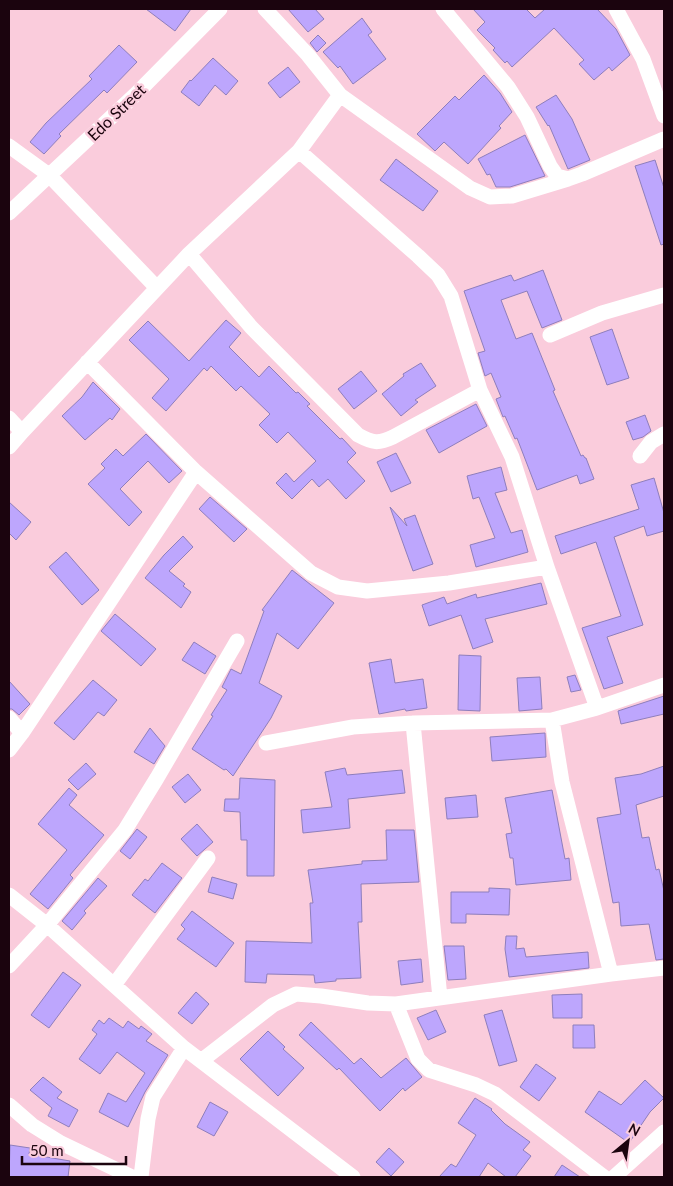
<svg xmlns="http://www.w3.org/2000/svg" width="673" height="1186" font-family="Lato,sans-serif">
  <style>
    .building { fill: #bda6fd; stroke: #8e7ebc }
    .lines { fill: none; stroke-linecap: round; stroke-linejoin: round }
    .minor { stroke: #fff; stroke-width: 15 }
    .labels { text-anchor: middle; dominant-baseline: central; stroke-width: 5; stroke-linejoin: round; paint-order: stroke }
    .street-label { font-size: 16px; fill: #1b040e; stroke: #faccdc }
  </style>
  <rect width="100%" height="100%" fill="#faccdc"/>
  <!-- building -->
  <path class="building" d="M146,9H191L175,31Z
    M288,9H315L324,19L308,32Z
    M473,9H526L535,18L545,9H597L616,29L630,55L612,71L609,67L594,80L579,64L584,60L554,28L512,67L507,61L505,63L493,50L495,48L477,30L485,22Z
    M362,18L372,32L368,35L386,59L353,84L340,66L338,68L323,52Z
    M318,35L326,43L317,52L310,43Z
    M119,45L137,62L107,93L104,90L59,134L61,136L44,154L30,142L46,123L92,79L89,76Z
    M213,58L238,81L226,95L215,85L199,106L181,92L190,80L191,81Z
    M288,67L300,82L280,98L268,83Z
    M484,75L500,93L512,112L499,126L501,128L468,164L444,142L435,151L417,134L455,96L459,100Z
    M556,95L572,119L590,160L568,169L549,125L548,126L536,107Z
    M525,135L545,176L510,187H496L490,174L487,175L478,159Z
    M396,159L438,191L423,211L380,180Z
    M655,160L664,188V244L661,245L635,166Z
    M543,270L562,320L542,328L527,291L501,300L516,339L532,333L555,390L553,391L581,456L583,455L585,458H586L594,479L580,484L577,475L537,490L517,438L515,439L505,416L503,417L496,399L501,397L491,373L485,376L478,353L485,351L464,291L511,275L514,281Z
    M226,320L241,333L229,347L259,377L269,366L296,393L298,392L310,404L307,406L340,439L342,438L356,453L347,462L365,481L346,499L328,479L319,487L312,479L292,499L276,483L286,473L294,482L316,461L288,432L277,443L259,425L270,414L241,386L236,391L211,366L207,371L204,368L166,411L152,398L169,379L129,340L148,321L189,361Z
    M612,329L629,378L607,385L590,337Z
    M421,363L436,386L415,400L418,402L401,416L382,394L404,376L403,374Z
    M361,371L377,391L354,409L338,389Z
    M93,382L120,409L112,420L110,418L85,440L62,416L82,397Z
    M476,404L487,426L439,453L426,430Z
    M645,415L651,431L643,437L633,440L626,422Z
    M146,434L182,471L169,483L148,461L120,489L142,512L129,526L88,484L105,468L101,464L116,449L123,456Z
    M396,453L411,483L391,492L377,462Z
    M501,467L507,490L495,493L511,533L522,530L528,552L476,567L470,545L495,538L479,497L473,499L467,476Z
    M654,478L664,513V531L647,536L644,526L614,537L643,625L607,637L623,683L604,689L582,628L621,616L596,542L561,554L555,536L639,509L631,485Z
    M210,497L247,529L234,542L199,509Z
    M9,502L31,522L16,540L9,533Z
    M390,507L407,526L404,519L415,515L433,564L413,571Z
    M183,536L193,547L169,571L185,584L183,586L191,592L181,608L145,578L164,555Z
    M66,552L99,590L82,605L49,567Z
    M292,570L334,603L298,649L277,633L259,683L282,696L271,718L233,776L226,769L224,770L192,749L213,716L211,715L227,690L222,687L231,669L241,674L264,611L262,610Z
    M541,583L547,604L485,619L493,642L473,649L461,615L429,626L422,605L444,597L447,604L476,594L477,598Z
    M115,614L156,649L141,666L101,631Z
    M194,642L216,656L205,674L182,660Z
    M459,655L481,656L480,711L458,710Z
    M391,659L395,683L423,679L427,708L406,711L405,709L379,714L369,663Z
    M575,675L581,690L571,692L567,677Z
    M540,677L542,709L519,711L517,678Z
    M93,680L117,700L104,716L98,712L74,740L54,723Z
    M9,681L30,704L19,715L12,709H9Z
    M664,696V714L621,724L618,711Z
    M150,728L165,746L154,764L134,752Z
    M545,733L546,757L492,761L490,737Z
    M86,763L96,774L78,790L68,780Z
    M664,766V796L636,805L642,838L649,837L656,870L659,869L664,891V959L656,960L649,924L621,926L619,902L613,903L597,818L621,814L615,778L641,774Z
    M345,768L347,775L402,770L405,793L348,799L350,828L303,833L301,810L332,807L325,772Z
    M188,774L201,790L185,803L172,787Z
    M240,778L275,780L274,876H247V840H241L240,812L224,811L225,799H239Z
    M69,788L77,795L69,805L104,835L70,875L73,878L48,909L30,894L67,850L38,824Z
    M552,790L565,859L569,858L571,880L516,885L513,858H510L506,834L512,833L505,798Z
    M476,795L478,817L447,819L445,798Z
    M197,824L213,842L197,856L181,839Z
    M137,829L147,837L130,859L120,851Z
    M386,830H414L419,882L361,884L362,922H358L361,978L336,979V981L315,983L314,975L267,974L266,983L245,982L246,941L312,943L310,903H313L308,870L362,864V861L387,860Z
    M162,863L182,878L155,913L132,895L145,879L148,881Z
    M212,877L237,884L233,899L208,892Z
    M98,878L107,886L84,911L86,913L72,930L62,921Z
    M489,888L510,889L509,915L466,914V923H451V892H489Z
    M192,911L234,943L216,967L177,939L185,929L181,925Z
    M506,936H517L516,949L524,948L526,957L588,952L589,968L509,977L505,949Z
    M444,946H464L466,979L448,980Z
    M421,959L423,982L401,985L398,961Z
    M63,972L81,985L49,1028L31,1015Z
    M196,992L209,1004L192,1024L178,1013Z
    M582,994V1018H553L552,995Z
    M436,1010L446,1032L428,1040L417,1018Z
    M502,1010L517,1061L499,1066L484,1015Z
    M109,1018L123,1028L128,1021L139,1029L141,1026L152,1034L146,1041L168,1055L145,1092L128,1127L99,1112L108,1093L126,1102L145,1073L117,1052L100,1074L79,1059L97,1034L92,1030L99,1020L104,1024Z
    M311,1022L354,1064L361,1058L381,1078L406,1058L422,1077L405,1091L403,1088L380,1111L339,1068L337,1070L299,1035Z
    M573,1025H594L595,1048H573Z
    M268,1031L285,1047L283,1049L304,1068L278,1096L240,1059Z
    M536,1064L556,1078L539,1101L520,1087Z
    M43,1077L62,1092L57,1098L78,1110L69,1127L48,1116L52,1108L30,1090Z
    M645,1080L664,1098L650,1112L629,1143L585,1112L599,1091L621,1105Z
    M475,1098L492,1109L491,1110L505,1124L530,1142L523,1150L531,1156L515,1177H506L488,1163L479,1177H439L451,1164L456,1167L476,1135L458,1123Z
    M210,1102L228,1112L214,1136L197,1127Z
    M10,1145L30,1148L29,1154L70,1161L68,1177H9Z
    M389,1148L404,1162L391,1176L376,1162Z
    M562,1165L580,1177H554Z"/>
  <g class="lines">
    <!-- minor -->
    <path class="minor" d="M265,9L308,55L340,95L299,151L418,256L438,275L451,296L480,390L512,457L547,567L597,708
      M443,9L508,87L527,117L550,166L557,176L568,179L582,174L664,139
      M616,9L643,59L664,116
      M340,95L470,188L490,197L512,196L568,179
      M9,146L49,175L157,288
      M9,213L137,93L220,9
      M189,254L251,327L358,435C373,443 378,444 393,437L480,390
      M550,335L602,313L664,295
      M87,362L196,472L311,573L338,587L367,591L449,583L547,567
      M9,418L22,432L9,447
      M22,432L189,254L299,151
      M640,456L651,442L664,434
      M9,718L22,733
      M552,720L562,782L611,974
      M413,723L440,998
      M266,743L353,727L413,723L552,720L597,708L664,685
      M9,750L22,733L196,472
      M9,895L47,925L184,1048L353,1177
      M9,966L47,925L125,830L157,778L237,641
      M114,985L208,858
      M396,1004L418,1059L429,1070L476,1085L495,1094L604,1177
      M201,1061L273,1005L296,994L321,996L368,1003L396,1004L611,974L664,968
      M9,1105L32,1125L61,1143L132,1177
      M141,1177L148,1119L153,1097L184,1048
      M614,1177L664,1132"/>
  </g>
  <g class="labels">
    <!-- street labels -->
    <g class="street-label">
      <text transform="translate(116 112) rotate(-44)">Edo Street</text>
    </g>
  </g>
  <!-- border -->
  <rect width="673" height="1186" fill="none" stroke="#1b040e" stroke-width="20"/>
  <!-- north arrow -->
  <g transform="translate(628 1141) rotate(29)" stroke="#faccdc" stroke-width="4" paint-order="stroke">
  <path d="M0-4L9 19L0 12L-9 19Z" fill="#1b040e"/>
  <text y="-8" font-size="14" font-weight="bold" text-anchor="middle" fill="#1b040e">N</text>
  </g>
  <!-- scale -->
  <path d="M22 1156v8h104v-8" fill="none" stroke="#1b040e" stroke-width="2.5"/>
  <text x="30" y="1156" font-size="15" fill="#1b040e" stroke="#faccdc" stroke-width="4" paint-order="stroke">50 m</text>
</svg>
